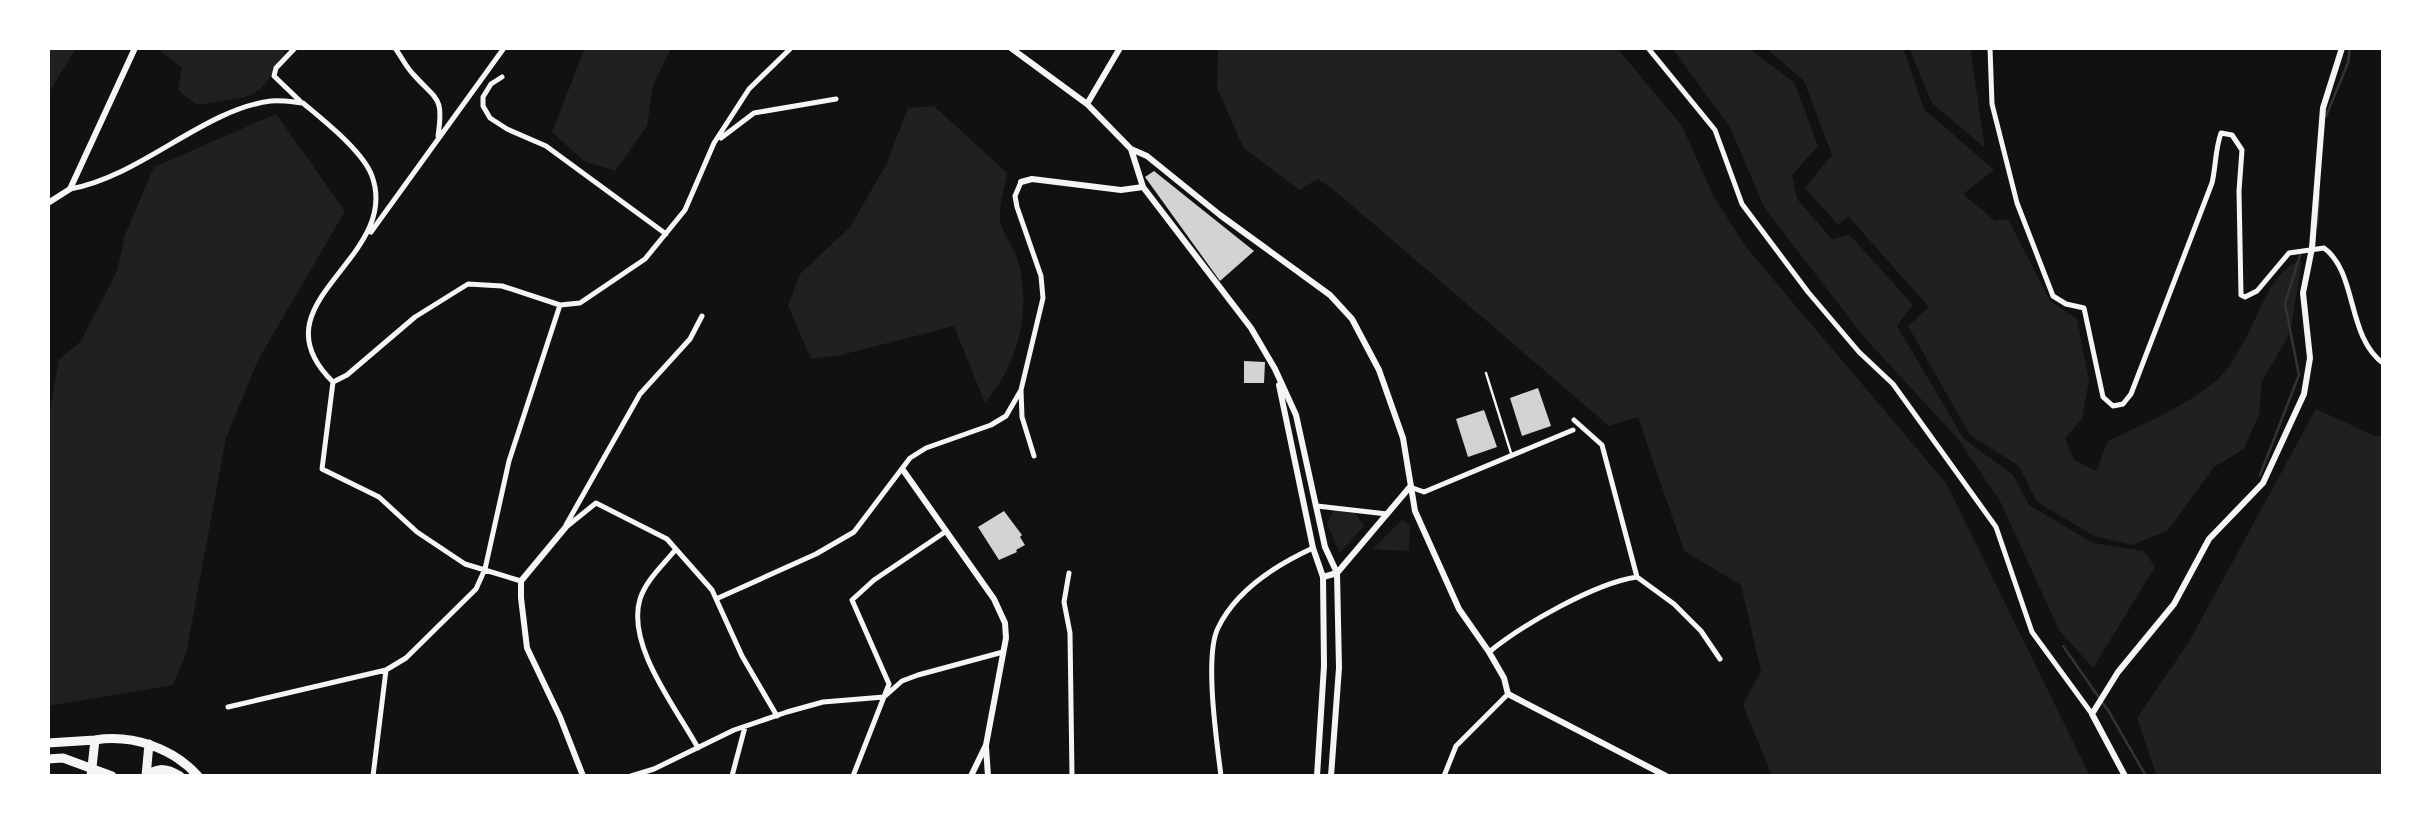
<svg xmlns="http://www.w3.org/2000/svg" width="2431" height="824" font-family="Quicksand,sans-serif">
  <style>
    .green { fill: #202020 }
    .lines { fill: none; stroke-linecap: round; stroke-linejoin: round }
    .stream { stroke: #333; stroke-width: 2.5 }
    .building { fill: #d3d3d3 }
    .service { stroke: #f5f5f5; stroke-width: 2.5 }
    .minor { stroke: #f5f5f5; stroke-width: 5 }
    .tertiary { stroke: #f5f5f5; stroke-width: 6 }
    .primary { stroke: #f5f5f5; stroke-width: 9 }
  </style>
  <rect width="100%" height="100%" fill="#111"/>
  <!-- green -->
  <path class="green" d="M48,48H76L48,94Z
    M156,48H287C257,104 258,94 197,105L178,90L182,67Z
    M585,48H671L653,86L647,126L615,171L584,161L552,132Z
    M1218,48H1617L1682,126L1713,195L1745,246L1946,483L2090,776H1772L1743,705L1761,671L1741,585L1684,551L1638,417L1609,426L1334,190L1318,179L1299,190L1243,147L1217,88Z
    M1672,48H1748L1794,82L1818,146L1792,175L1797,199L1832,239L1850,235L1913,305L1897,326L1964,439L2013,475L2029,505L2093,543L2144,551L2155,567L2093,668L2059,630L2000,501L1958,439L1863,336L1764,207L1730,127Z
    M1766,48H1903L1924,109L1994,170L1963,194L1995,221L2008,219L2050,301L2077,319L2089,381L2082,419L2065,438L2074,460L2096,471L2108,441C2143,424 2196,402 2223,374C2230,366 2235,356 2241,347C2257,322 2271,267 2302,261L2290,333L2262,381L2259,414L2244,449L2214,467L2168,530L2133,545L2094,536L2037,502L2019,466L1970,435L1908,326L1929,307L1848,216L1838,225L1805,188L1832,155L1804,81Z
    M1909,48H1970L1985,148L1932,103Z
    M934,106L1007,173C1005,187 998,207 1000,220C1003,235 1015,249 1019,264C1031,314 1018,363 985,403L954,326L841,355L811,359L788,306L800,274L850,227L886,165L908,108Z
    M276,114L345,211L258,360L226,438L186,654L173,685L48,706V421L59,360L81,341L117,271L125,235L154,167Z
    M2316,409L2375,436H2383V776H2157L2137,718L2189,642Z
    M1334,509L1354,512L1364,526L1340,553L1327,524Z
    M1402,520L1410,525L1409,551L1373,549Z"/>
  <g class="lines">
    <!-- stream -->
    <path class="stream" d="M2326,116L2348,63L2350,48
      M2317,226L2319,194
      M2260,475L2299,375L2285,304L2300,255
      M2063,646L2109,712L2146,776"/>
  </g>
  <!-- building -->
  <path class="building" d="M1154,171L1254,251L1220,281L1145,177Z
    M1244,361L1265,362L1264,383H1244Z
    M1538,388L1551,426L1522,436L1510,398Z
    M1484,410L1497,447L1468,457L1456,419Z
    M1004,511L1022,535L1020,537L1025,545L1016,550L1017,552L999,560L978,527Z"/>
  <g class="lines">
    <!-- service -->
    <path class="service" d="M1486,373L1511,453"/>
    <!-- minor -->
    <path class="minor" d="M295,48L276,68L274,76L300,101
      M395,48C401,56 406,67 413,74C437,101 444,96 438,136
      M1648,48L1715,130L1742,204L1808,292L1859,352L1893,384L1996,527L2032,632L2092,714
      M1990,48L1992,104L2017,203L2053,296L2066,304L2084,308L2103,397L2113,406L2123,404L2131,394L2212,183C2216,166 2215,150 2221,133L2232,135L2242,150L2239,191L2241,295L2245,297L2257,291L2289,253L2324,248C2358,273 2346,337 2384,364
      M502,77L491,84L483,97V106L490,118L507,129L546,146L666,234
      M721,138L754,113L836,99
      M1021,182L1015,196L1017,207L1041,276L1043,298L1021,390L1022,417L1034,456
      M70,189C140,177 204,109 271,101C281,100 293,102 303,103C323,120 363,151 372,176C402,260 251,302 333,382
      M371,232L504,48
      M333,382L347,375L415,317L468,284L502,286L560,305L580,303L645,259L685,210L714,143L749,89L791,48
      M333,382L322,469L379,497L417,532L465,564L521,581
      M1574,420L1602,445L1637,577L1674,604L1701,631L1720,659
      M1410,487L1424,492L1573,430
      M1317,506L1387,514
      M566,525L640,394L690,339L702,316
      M565,528L596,503L667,539L712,590L742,656L777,716
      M676,549C664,564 646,580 640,599C626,646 677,709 698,748
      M1069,573L1064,602L1070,633L1072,776
      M716,599L816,554L854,532L910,458L926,448L991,425L1006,416L1021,390
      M1489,652C1522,625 1595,583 1637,577
      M228,707L386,670L406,658L476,589L485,569L509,461L560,305
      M373,776L386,670
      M631,776L654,769L734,730L787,712L823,702L884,697L902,681L918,675L1003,652
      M732,776L745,727
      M853,776L889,684L852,600L874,580L945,532
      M1221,776C1217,743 1204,656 1218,628C1236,590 1276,565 1313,548
      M1444,776L1456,746L1508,694"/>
    <!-- tertiary -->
    <path class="tertiary" d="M1011,48L1087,104L1131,149L1143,187L1251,328L1275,369L1296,415L1325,547L1337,573L1339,668L1331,776
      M1087,104L1120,48
      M1131,149L1147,156L1220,215L1330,295L1352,319L1379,370L1403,438L1415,511L1459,609L1489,652L1504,678L1508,694L1666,776
      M1021,182L1032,179L1121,190L1143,187
      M48,203L70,189L135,48
      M1279,385L1313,548L1323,577L1324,666L1317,776
      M903,470L994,599L1005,623L1006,638L986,745L971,776
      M565,528L521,581V598L527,648L560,717L583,776
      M1323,577L1337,573L1409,488
      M986,747L988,776
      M2125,776L2092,714L2118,672L2174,604L2209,539L2263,483L2304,394L2310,358L2303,293L2312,248L2323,108L2342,48"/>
    <!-- primary -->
    <path class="primary" d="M48,743L95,740
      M48,759L63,758L112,776
      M91,776L95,740C132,734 173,748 198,776
      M146,776C159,767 167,768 180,776
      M146,776L149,744"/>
  </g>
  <!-- border -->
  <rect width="2431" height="824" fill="none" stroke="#ffffff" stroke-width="100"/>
</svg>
